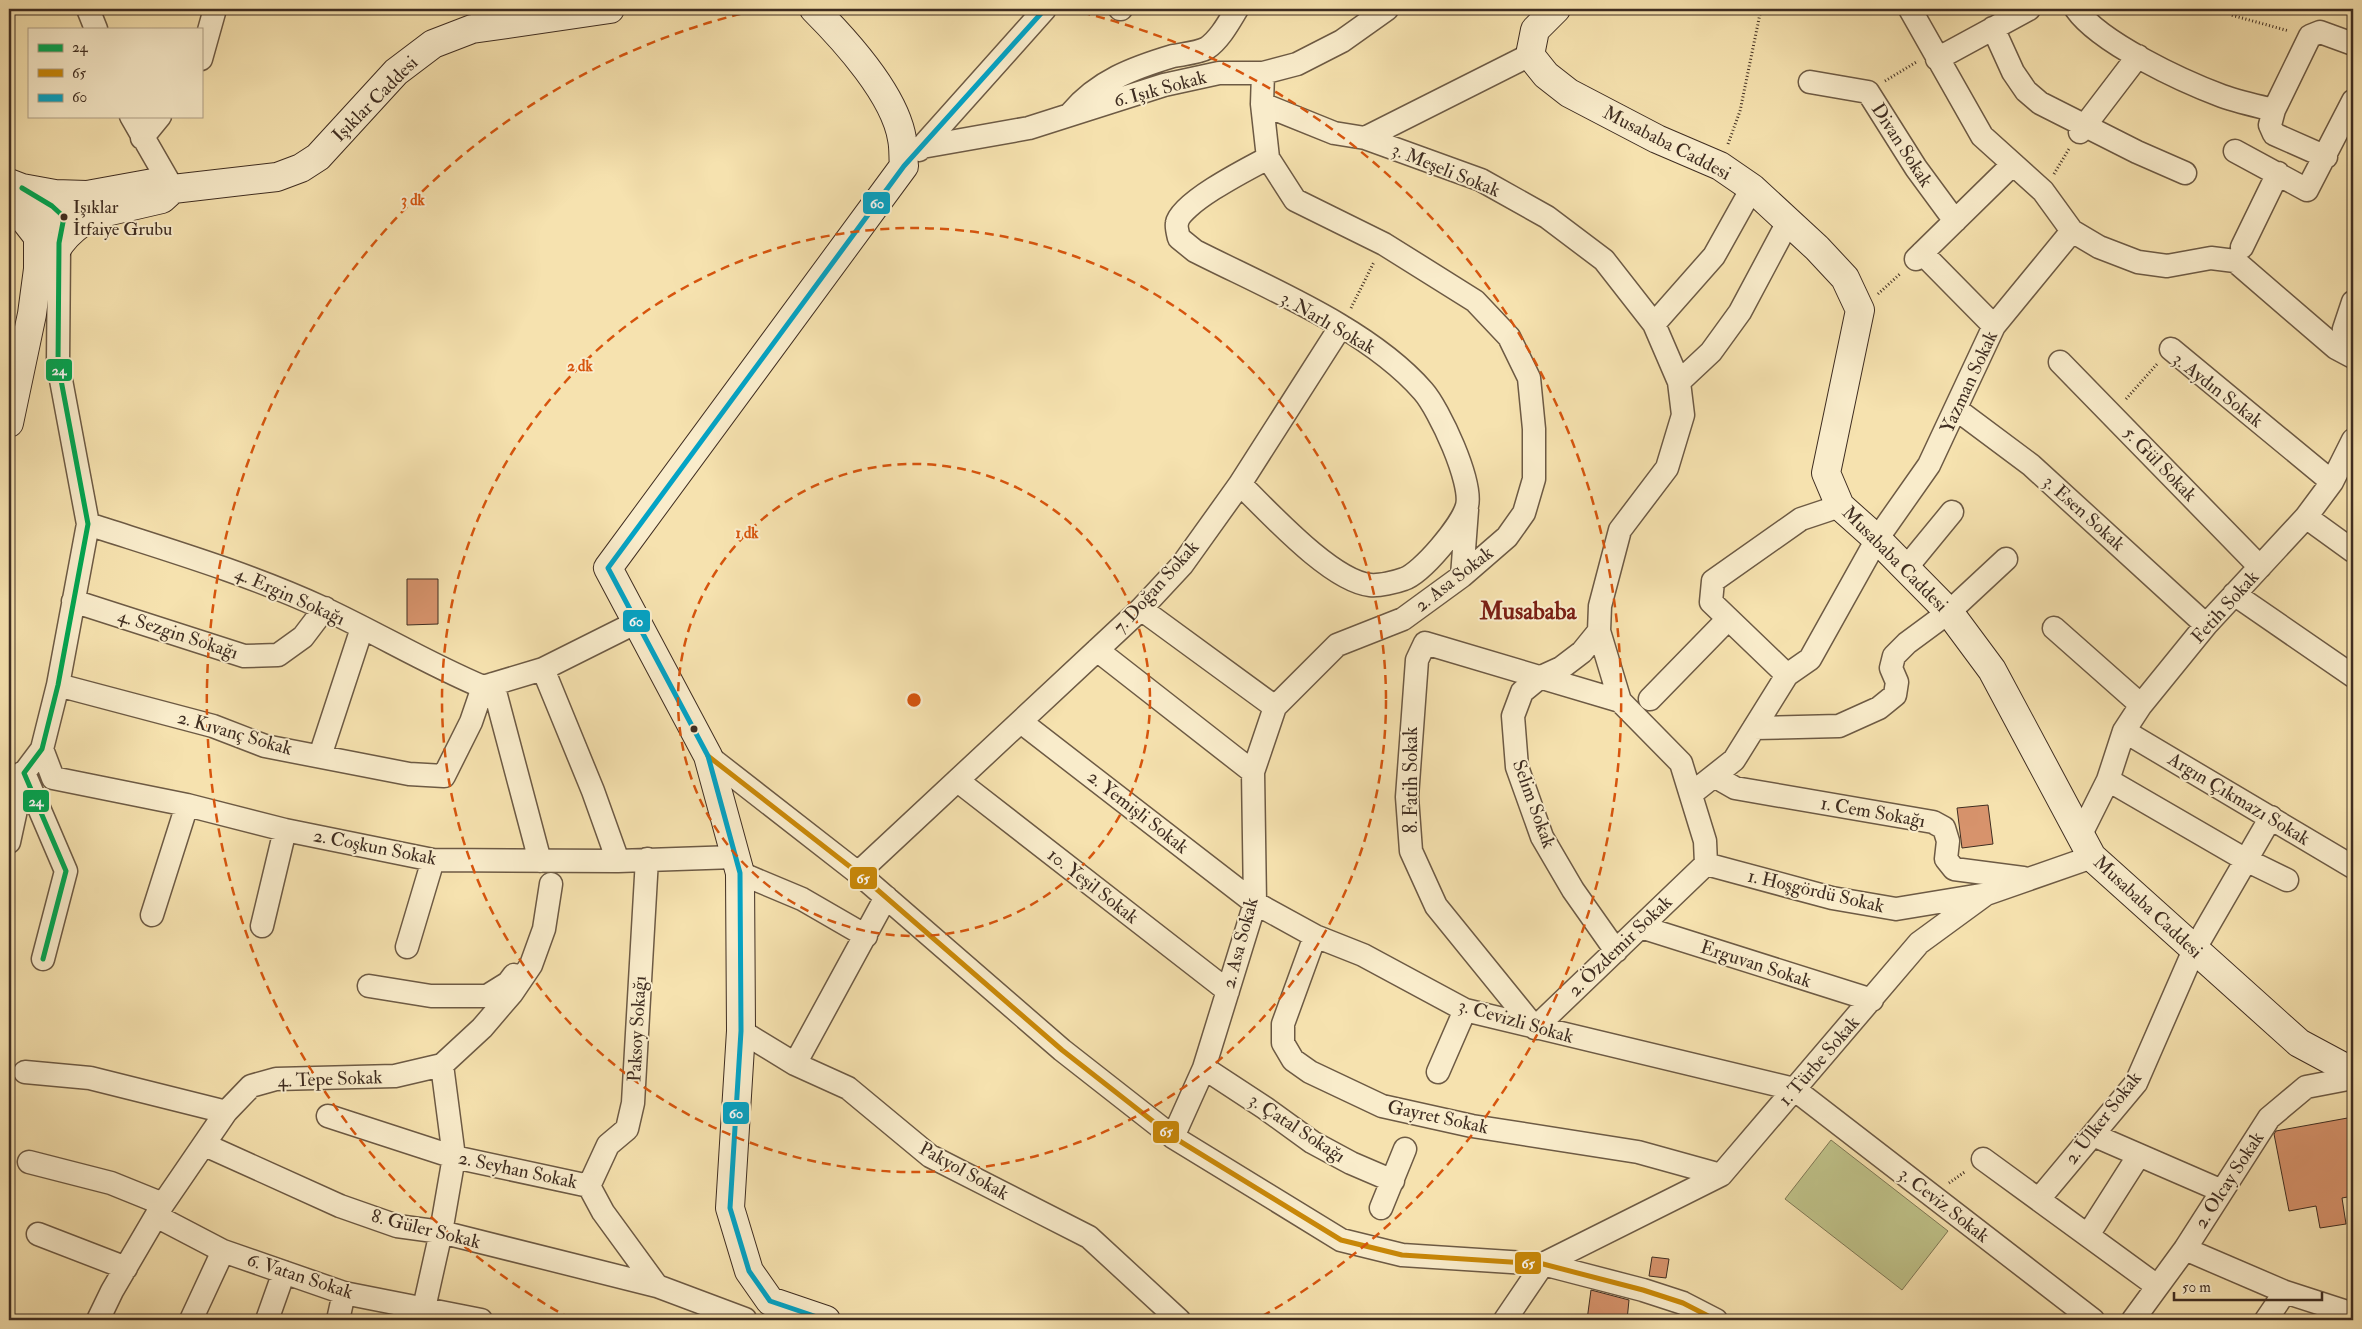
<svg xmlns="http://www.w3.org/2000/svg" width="2362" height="1329" font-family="'IM FELL Double Pica',serif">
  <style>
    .green { fill: #bfc289; stroke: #7f7855 }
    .building { fill: #d7936c; stroke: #3f2d21 }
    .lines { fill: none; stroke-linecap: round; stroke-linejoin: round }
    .street-casing { stroke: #6d5a44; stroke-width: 25 }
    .secondary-casing { stroke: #3f2d21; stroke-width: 30 }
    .path { stroke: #3f2d21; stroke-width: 3; stroke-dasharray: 1 2.5; stroke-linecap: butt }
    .street { stroke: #f9eccb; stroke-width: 22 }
    .secondary { stroke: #f9eccb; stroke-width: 28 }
    .bus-1-casing { stroke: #f9eccb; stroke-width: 9 }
    .bus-2-casing { stroke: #f9eccb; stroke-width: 9 }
    .bus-3-casing { stroke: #f9eccb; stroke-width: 9 }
    .bus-1 { stroke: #00a651; stroke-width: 5 }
    .bus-2 { stroke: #c98808; stroke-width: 5 }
    .bus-3 { stroke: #03a3c5; stroke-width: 5 }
    .ring { fill: none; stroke: #d7550e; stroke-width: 2.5; stroke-dasharray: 9 6 }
    .bus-dot { fill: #3f2d21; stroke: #f9eccb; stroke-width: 2 }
    .labels { text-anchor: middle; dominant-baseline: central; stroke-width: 4; stroke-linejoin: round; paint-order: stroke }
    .bus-label { font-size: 18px; fill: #3f2d21; stroke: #f9eccb; text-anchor: start }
    .street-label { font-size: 19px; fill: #3f2d21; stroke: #f9eccb }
    .district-label { font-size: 24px; font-weight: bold; fill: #7a1f14; stroke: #f9eccb }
    .centre { fill: #d7550e; stroke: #f9eccb; stroke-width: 2.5 }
    .ring-label { font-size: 15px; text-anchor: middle; font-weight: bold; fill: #d7550e; stroke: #f9eccb; stroke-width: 4; stroke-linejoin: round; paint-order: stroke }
    .line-badge { stroke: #f9eccb; stroke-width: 2 }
    .badge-label { font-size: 14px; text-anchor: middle; font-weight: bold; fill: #fff }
  </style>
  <rect width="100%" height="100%" fill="#f6e2af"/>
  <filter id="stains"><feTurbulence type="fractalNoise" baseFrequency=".004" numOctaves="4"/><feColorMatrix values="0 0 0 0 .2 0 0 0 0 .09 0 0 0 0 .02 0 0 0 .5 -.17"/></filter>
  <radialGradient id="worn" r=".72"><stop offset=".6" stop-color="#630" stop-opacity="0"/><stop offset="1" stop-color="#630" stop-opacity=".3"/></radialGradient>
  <!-- green -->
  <path class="green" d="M1831,1140L1948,1231L1902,1290L1785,1199Z"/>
  <!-- building -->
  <path class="building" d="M407,579H438V624L407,625Z
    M1988,805L1993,844L1962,848L1957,808Z
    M2353,1117V1196L2342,1198L2346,1224L2320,1228L2316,1206L2289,1211L2274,1134L2276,1131Z
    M1652,1257L1669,1259L1666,1278L1649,1276Z
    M1591,1290L1629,1300L1627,1320H1587Z"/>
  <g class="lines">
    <defs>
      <path id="street" d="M88,9L96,29
        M1120,9H1121
        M1910,9L1982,136L2043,191L2072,231L2099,247L2138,262L2167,266L2211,258L2235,261L2336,348L2353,357
        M2076,9C2100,43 2182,81 2222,96C2239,102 2257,106 2274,110L2270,125L2274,134L2326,157
        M1993,28L2013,72L2026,91L2040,103L2137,152L2185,173
        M201,59L215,9
        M1937,59L2029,9
        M1810,82L1868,92L1916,168L1955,221
        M1262,104L1334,133L1365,138L1530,55
        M2274,110L2310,36L2320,32L2353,44
        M1071,113C1098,81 1133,68 1173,56C1183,54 1198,53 1207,48C1220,39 1229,22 1237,9
        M131,116L173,189
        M2080,132L2138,56
        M142,138L160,116
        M1365,138L1481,180L1547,217L1604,260L1654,324L1679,382L1683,415L1667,468L1620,530L1600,606L1599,631L1620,701L1681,763L1705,841L1706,864
        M922,147L1029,128L1164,85L1219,73H1263L1297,64L1342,41L1387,9
        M919,150L1045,9
        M2235,151L2307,190L2353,101
        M2242,247L2278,173
        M1922,253L1994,326
        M1916,259L2013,164
        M2353,302L2344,329L2353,337
        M1654,324L1714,256L1752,188
        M2171,349L2332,482
        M2060,362L2260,567
        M1679,382L1711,352L1740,312L1788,222
        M1956,409L2031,465L2206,625
        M1240,484C1269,512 1331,581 1370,585C1379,586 1396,582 1404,579C1422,573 1462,525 1467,506C1473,482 1439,409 1423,391C1369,329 1268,288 1195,251L1179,238C1178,234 1176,227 1177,223C1180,203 1249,168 1268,158
        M2306,517L2353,551
        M88,524C168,550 247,573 323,608C377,633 428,664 483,687
        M1906,568L1952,512
        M1462,576L1467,510
        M2234,594L2353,676
        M73,601L244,656L278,655L303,637L325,608
        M1141,609L1275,707
        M2054,628L2141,705
        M1599,631L1582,652L1561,668L1539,678L1522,692L1513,716L1517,767L1542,837L1573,890L1616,951
        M1097,650L1253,772
        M543,669L593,791L618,861
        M1787,675L1711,602L1713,581L1801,519L1840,506
        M493,684L540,861
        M58,685L213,726L265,746L409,774L444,776L471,722L483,687L543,669L637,622
        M1650,699L1728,619
        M1620,701L1425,643L1417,660L1407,797L1411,851L1436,906L1535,1028L1706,864
        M1021,722L1255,903L1315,936L1363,955L1465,1010L1794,1089L2093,1320
        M1754,728L1839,726L1879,708L1895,695L1897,682L1891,668L1894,656L1907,643L1949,612L2006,559
        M2124,731L2353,867
        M42,749L53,778L187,805L285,830L433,860L618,861L735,857
        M320,756L362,628
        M708,756L858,873L1062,1050L1173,1137L1341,1240L1402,1255L1543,1264L1643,1290L1683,1303L1716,1320
        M1714,776L1735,788L1933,822L1944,828L1948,841L1946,859L1954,869L2023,878
        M2108,780L2246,860L2287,880
        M958,781L1228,991
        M1691,794L1734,760L1787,675L1810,659L1877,539L1929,465L1994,326L2072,231
        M2081,834L2108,780L2124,731L2141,705L2206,625L2306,517L2332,482L2353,440
        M9,842L24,773H22
        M1706,864L1832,898L1896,909L1981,895
        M740,873L802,899L866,936
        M858,873L1141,609L1182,565L1240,484L1341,326
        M152,915L187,805
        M262,926L285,830
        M1641,927L1872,1000
        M1315,936L1283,1024V1043L1293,1060L1310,1072L1382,1106L1472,1126L1638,1152L1721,1175
        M407,947L433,860
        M43,959L66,871L24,773L42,749L58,685L88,524L58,364L59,248
        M369,986L431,996H487L508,983L514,975
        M741,1031L795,1064L848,1088L930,1156L1089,1237L1179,1320
        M795,1064L886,897
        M1204,1068L1265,1108L1312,1142L1351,1163L1393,1181
        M25,1072L90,1078L226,1112
        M1438,1072L1465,1010
        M328,1116L454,1157L589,1186L603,1212L657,1286L745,1319
        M2093,1135L2222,1191
        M1173,1137L1204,1068L1255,903L1253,772L1275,707L1337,645L1403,619L1462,576L1507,537L1524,513L1534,479V429L1529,378L1509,337L1475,301L1384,244L1295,200L1268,158L1262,104L1263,73
        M205,1145L340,1206L397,1226L441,1232L657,1286
        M1983,1159L2157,1286
        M29,1162L111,1183L163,1204
        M589,1186L608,1145L627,1129L633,1103L647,859
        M2039,1199L2136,1083L2194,950L2271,817
        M1381,1208L1405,1149
        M156,1216L223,1251L344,1293L481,1320
        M38,1234L126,1268
        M2088,1235L2139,1155
        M2185,1249L2285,1292L2353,1314
        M424,1308L441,1232L454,1157L442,1065
        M98,1320L112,1291L163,1204L226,1112L251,1086L276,1079L395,1076L442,1065L482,1028L512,993L531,965L544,929L551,884
        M191,1320L223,1251
        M267,1320L284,1272
        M338,1320L344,1293
        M1505,1320L1543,1264L1721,1175L1919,943L1986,894L2092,857
        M2133,1320L2185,1249L2269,1118L2306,1087L2353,1078
        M2266,1320L2285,1292"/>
      <path id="secondary" d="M814,9C845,40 895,95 902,139C904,148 903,158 904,166L608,568L708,756L740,873L741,1031L730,1208L749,1271L770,1301L826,1320
        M1556,9L1535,30L1530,55L1546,75L1569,93L1657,139L1720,166L1752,188L1817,248L1845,278L1860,310L1826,473L1840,506L1877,539L1949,612L1992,670L2092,857L2299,1043L2353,1072
        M9,183L22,188L55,194L87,195L153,183L173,189L277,177L301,168L318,157L396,72L433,44L472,29L610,9
        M13,208L40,219L93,215L162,199L173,189
        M43,281C55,247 62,235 93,215
        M9,423L32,314L38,269V237L17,210"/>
    </defs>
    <!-- street casing -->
    <use href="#street" class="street-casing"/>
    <!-- secondary casing -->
    <use href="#secondary" class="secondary-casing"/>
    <!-- path -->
    <path class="path" d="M2232,9L2231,15L2289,31
      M1885,81L1918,61
      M1728,144L1740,111L1761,9
      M2054,174L2069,149
      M1878,294L1901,273
      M1351,308L1374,262
      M2126,399L2158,363
      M1949,1183L1966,1171"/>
    <!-- street -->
    <use href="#street" class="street"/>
    <!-- secondary -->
    <use href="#secondary" class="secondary"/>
    <defs>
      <path id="bus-1" d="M22,188L52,206L64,217L59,243L58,364L88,524L58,685L42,749L24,773L66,871L43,959"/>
      <path id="bus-2" d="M708,756L858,873L1062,1050L1173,1137L1341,1240L1402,1255L1543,1264L1643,1290L1683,1303L1716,1320"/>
      <path id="bus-3" d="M826,1320L770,1301L749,1271L730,1208L741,1031L740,873L708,756L608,568L904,166L1045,9"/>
    </defs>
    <!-- bus-1 casing -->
    <use href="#bus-1" class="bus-1-casing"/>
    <!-- bus-2 casing -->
    <use href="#bus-2" class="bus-2-casing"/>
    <!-- bus-3 casing -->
    <use href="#bus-3" class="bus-3-casing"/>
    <!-- bus-1 -->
    <use href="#bus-1" class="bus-1"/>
    <!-- bus-2 -->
    <use href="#bus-2" class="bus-2"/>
    <!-- bus-3 -->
    <use href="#bus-3" class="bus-3"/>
  </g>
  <!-- distance rings -->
  <g class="ring">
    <circle cx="914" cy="700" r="236"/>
    <circle cx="914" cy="700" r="472"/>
    <path d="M571 1319A708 708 0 0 1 761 9M1067 9A708 708 0 0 1 1257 1319"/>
  </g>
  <!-- markers -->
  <g class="bus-dot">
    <circle cx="64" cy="217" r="4.5"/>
    <circle cx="694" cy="729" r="4.5"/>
  </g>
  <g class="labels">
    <!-- bus labels -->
    <g class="bus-label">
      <text x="73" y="207">Işıklar<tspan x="73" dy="22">İtfaiye Grubu</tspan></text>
    </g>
    <!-- street labels -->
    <g class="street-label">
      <text transform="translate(1160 89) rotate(-15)">6. Işık Sokak</text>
      <text transform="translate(375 99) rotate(-45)">Işıklar Caddesi</text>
      <text transform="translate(1667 143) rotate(27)">Musababa Caddesi</text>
      <text transform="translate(1902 145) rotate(57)">Divan Sokak</text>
      <text transform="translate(1446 170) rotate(22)">3. Meşeli Sokak</text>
      <text transform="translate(1328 323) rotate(30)">3. Narlı Sokak</text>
      <text transform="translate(1969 382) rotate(-65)">Yazman Sokak</text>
      <text transform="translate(2218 390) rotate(38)">3. Aydın Sokak</text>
      <text transform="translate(2160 464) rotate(46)">5. Gül Sokak</text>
      <text transform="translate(2084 513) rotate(42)">3. Esen Sokak</text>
      <text transform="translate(1895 559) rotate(45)">Musababa Caddesi</text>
      <text transform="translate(1454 579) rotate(-38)">2. Asa Sokak</text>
      <text transform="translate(1156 587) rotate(-48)">7. Doğan Sokak</text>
      <text transform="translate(290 596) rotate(24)">4. Ergin Sokağı</text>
      <text transform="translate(2225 607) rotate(-48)">Fetih Sokak</text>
      <text transform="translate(178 634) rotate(18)">4. Sezgin Sokağı</text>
      <text transform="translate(235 733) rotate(16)">2. Kıvanç Sokak</text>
      <text transform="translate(1411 780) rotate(-90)">8. Fatih Sokak</text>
      <text transform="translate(2239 799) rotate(31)">Argın Çıkmazı Sokak</text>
      <text transform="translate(1534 804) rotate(70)">Selim Sokak</text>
      <text transform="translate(1138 812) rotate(38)">2. Yemişli Sokak</text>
      <text transform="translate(1873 812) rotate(10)">1. Cem Sokağı</text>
      <text transform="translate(375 847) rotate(11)">2. Coşkun Sokak</text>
      <text transform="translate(1093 886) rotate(38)">10. Yeşil Sokak</text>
      <text transform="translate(1816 891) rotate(13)">1. Hoşgördü Sokak</text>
      <text transform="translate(2148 907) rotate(43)">Musababa Caddesi</text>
      <text transform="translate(1240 943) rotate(-75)">2. Asa Sokak</text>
      <text transform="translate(1620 946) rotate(-44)">2. Özdemir Sokak</text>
      <text transform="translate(1756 964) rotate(18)">Erguvan Sokak</text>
      <text transform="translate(1516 1021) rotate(16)">3. Cevizli Sokak</text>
      <text transform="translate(637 1029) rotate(-87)">Paksoy Sokağı</text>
      <text transform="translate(1819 1061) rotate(-49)">1. Türbe Sokak</text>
      <text transform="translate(330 1079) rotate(-2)">4. Tepe Sokak</text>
      <text transform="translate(1438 1117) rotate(12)">Gayret Sokak</text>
      <text transform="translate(2103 1118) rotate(-52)">2. Ülker Sokak</text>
      <text transform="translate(1297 1128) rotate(33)">3. Çatal Sokağı</text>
      <text transform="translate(518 1170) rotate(12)">2. Seyhan Sokak</text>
      <text transform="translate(964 1171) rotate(29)">Pakyol Sokak</text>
      <text transform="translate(2229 1180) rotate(-57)">2. Olcay Sokak</text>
      <text transform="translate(1944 1205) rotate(38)">3. Ceviz Sokak</text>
      <text transform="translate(426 1229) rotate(14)">8. Güler Sokak</text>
      <text transform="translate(300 1276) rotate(18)">6. Vatan Sokak</text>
    </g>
    <!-- district labels -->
    <g class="district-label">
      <text x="1528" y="611">Musababa</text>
    </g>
  </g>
  <circle cx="914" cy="700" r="8" class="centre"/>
  <g class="ring-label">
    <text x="413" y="205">3 dk</text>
    <text x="580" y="371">2 dk</text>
    <text x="747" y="538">1 dk</text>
  </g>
  <g class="line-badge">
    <rect x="862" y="191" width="29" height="24" rx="5" fill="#03a3c5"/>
    <rect x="45" y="358" width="28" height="24" rx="5" fill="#00a651"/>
    <rect x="622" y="609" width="29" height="24" rx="5" fill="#03a3c5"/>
    <rect x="22" y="789" width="28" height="24" rx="5" fill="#00a651"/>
    <rect x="849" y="866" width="29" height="24" rx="5" fill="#c98808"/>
    <rect x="722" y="1101" width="28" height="24" rx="5" fill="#03a3c5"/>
    <rect x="1152" y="1120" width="28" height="24" rx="5" fill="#c98808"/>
    <rect x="1514" y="1251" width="28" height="24" rx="5" fill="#c98808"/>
  </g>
  <g class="badge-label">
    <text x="877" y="208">60</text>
    <text x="59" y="375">24</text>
    <text x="636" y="626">60</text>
    <text x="36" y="806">24</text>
    <text x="863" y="883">65</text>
    <text x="736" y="1118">60</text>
    <text x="1166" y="1136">65</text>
    <text x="1528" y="1268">65</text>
  </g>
  <!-- margin -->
  <rect width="2362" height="1329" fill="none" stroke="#f6e2af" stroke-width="30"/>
  <rect x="10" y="10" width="2342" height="1309" fill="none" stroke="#3f2d21" stroke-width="2.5"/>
  <rect x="15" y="15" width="2332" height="1299" fill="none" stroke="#3f2d21"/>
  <!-- legend -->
  <rect x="28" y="28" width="175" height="90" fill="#f9eccb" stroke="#afa087"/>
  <rect x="38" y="44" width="25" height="8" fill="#00a651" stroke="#afa087"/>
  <text x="72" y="52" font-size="15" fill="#3f2d21">24</text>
  <rect x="38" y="69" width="25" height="8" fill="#c98808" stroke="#afa087"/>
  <text x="72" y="78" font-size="15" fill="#3f2d21">65</text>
  <rect x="38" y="94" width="25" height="8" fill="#03a3c5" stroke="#afa087"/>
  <text x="72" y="102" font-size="15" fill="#3f2d21">60</text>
  <!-- scale -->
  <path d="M2174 1292v8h148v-8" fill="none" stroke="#3f2d21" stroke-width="2.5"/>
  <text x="2182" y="1292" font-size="15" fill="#3f2d21" stroke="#f9eccb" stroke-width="4" paint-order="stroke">50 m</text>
  <rect width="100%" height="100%" filter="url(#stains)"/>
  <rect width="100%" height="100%" fill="url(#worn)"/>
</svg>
